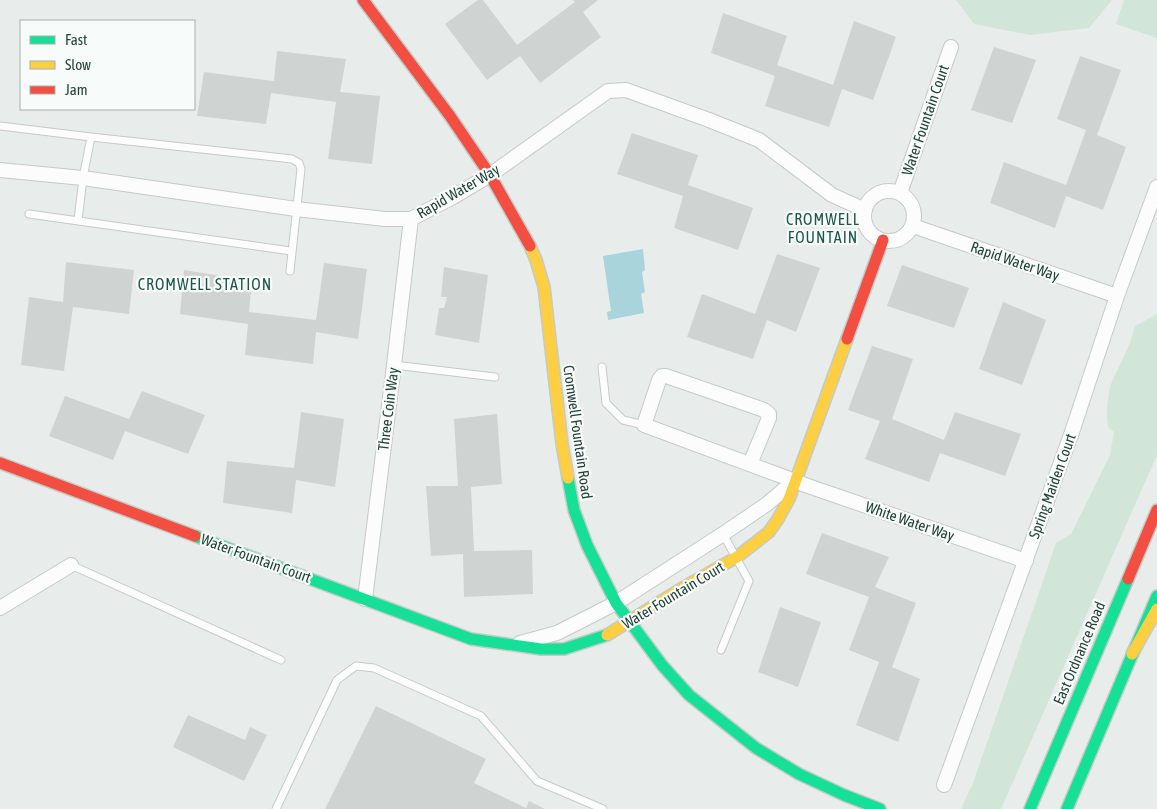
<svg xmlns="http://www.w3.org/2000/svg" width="1157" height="809" font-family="'Asap Condensed',sans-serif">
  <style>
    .green { fill: #d1e6d8 }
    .water { fill: #a9d4db }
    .building { fill: #cfd4d2 }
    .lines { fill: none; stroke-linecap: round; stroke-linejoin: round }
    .lane-casing { stroke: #c5cac8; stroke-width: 9 }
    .street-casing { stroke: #c5cac8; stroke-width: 16 }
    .fast-casing { stroke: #c3cbc8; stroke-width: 14 }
    .slow-casing { stroke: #c3cbc8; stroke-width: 14 }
    .jam-casing { stroke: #c3cbc8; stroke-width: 14 }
    .lane { stroke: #fcfcfc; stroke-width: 7 }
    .street { stroke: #fcfcfc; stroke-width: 14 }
    .fast { stroke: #16e098; stroke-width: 11 }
    .slow { stroke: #ffcf43; stroke-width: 11 }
    .jam { stroke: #f24e42; stroke-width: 11 }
    .labels { text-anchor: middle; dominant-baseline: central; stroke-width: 4.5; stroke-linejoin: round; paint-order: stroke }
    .street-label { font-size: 15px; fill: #24423a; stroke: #f7fbf9 }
    .neighbourhood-label { font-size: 16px; letter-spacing: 1px; fill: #1f5548; stroke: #f7fbf9 }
  </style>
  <rect width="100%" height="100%" fill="#e8edeb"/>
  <!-- green -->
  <path class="green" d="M956,0H1112L1089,28L1030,35L974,24Z
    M1124,0H1157V38L1116,24Z
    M1157,314V455L1001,809H962L963,804L973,783L1056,543L1071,534L1110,455L1114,432L1108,427L1107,418V407L1110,386L1130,343L1135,326Z"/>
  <!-- water -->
  <path class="water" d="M643,249L645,270L642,272L645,292L641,294L644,313L608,320L607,312L611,311L603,256Z"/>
  <!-- building -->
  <path class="building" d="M478,0H483L517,45L575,2L573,0H598L583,12L601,37L540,83L520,56L487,80L445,24Z
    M723,13L787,36L777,65L833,85L854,21L896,37L873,100L842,89L829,127L765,106L775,76L711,53Z
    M994,47L1036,60L1012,123L971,110Z
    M277,51L346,59L340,92L380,96L372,164L328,159L336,102L271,93L266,124L197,116L204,72L274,81Z
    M1080,56L1121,70L1097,135L1126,147L1103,210L1066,196L1055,228L990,203L1004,162L1066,185L1086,130L1057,119Z
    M632,133L698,155L688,185L753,208L738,250L674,228L683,196L617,174Z
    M777,254L820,268L796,332L767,320L753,359L687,337L702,294L755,314Z
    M66,262L134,270L129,314L73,307L64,371L21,365L29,297L63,302Z
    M324,263L367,269L358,339L316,332L313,364L245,355L248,324L180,314L184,270L252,281L249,312L316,320Z
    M902,265L969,288L954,328L887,306Z
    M444,267L488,275L479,343L435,335L439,308H444L447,297H441Z
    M1003,302L1046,320L1022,385L979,369Z
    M872,346L913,359L892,419L944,440L955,412L1021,434L1005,476L940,453L929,482L865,459L880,421L848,410Z
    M142,391L205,415L188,454L125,431L113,460L49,436L65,396L129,419Z
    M301,412L344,419L335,487L296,480L292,513L223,503L227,461L294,468Z
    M497,414L502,484L471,487L474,551L532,550L533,594L464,597L463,554L431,556L426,486H458L454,419Z
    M822,533L889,557L875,587L916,603L892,667L920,679L898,742L856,725L879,662L849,650L869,597L806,574Z
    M780,607L821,622L798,687L758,672Z
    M376,706L486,759L474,783L526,808L529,801L545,809H325Z
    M188,715L245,740L250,727L267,735L244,781L173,747Z"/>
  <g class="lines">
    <defs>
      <path id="lane" d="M0,126L91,137L292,159L299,163L301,169L290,271
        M29,214L291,251
        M78,220L83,178L91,137
        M394,365L495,377
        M602,367L606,403L623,420L644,425
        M71,565L281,660
        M721,650L749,581L723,534
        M276,809L337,680L356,666L374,668L481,716L537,781L603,809"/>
      <path id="street" d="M0,170L83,178L296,209L385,219H411L453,197L490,175L608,91L626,90L709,120L759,140L832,195L865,210
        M864 216a25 25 0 1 1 50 0a25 25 0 1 1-50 0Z
        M900,193L951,47
        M913,226L1117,296
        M750,464L769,418V414L764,410L666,376H662L659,380L644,425L779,475L808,486L1026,561
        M365,599L394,365L411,219
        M0,608L71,565
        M520,643L557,633L616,603L723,534L767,504L794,481
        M944,785L1072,432L1117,296L1157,187"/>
      <path id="fast" d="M568,478L574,510L587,545L616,603L662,665L689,695L756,748L799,774L844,795L880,809
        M195,536L471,639L541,649H564L607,635
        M1030,809L1128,579
        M1067,809L1157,596"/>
      <path id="slow" d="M530,246L536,260L544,287L562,444L568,478
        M607,635L686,586L737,557L769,532L778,519L789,499L847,339
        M1132,654L1157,609"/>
      <path id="jam" d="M363,0L450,116L490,175L530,246
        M847,339L883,240
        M0,463L195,536
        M1128,579L1157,510"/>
    </defs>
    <!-- lane casing -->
    <use href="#lane" class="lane-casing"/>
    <!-- street casing -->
    <use href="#street" class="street-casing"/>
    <!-- fast casing -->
    <use href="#fast" class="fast-casing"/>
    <!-- slow casing -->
    <use href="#slow" class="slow-casing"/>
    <!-- jam casing -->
    <use href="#jam" class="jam-casing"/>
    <!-- lane -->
    <use href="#lane" class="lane"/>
    <!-- street -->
    <use href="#street" class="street"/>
    <!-- fast -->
    <use href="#fast" class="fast"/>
    <!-- slow -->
    <use href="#slow" class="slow"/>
    <!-- jam -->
    <use href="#jam" class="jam"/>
  </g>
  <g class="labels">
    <!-- street labels -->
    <g class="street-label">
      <text transform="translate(925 120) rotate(-71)">Water Fountain Court</text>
      <text transform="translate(458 191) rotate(-30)">Rapid Water Way</text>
      <text transform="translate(1015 261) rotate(19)">Rapid Water Way</text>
      <text transform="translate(388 409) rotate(-83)">Three Coin Way</text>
      <text transform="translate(578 432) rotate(82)">Cromwell Fountain Road</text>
      <text transform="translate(1052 486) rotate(-70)">Spring Maiden Court</text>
      <text transform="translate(910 521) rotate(19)">White Water Way</text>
      <text transform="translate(256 558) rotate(20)">Water Fountain Court</text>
      <text transform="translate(673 595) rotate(-31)">Water Fountain Court</text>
      <text transform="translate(1079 653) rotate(-67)">East Ordnance Road</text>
    </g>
    <!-- neighbourhood labels -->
    <g class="neighbourhood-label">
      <text x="823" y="219">CROMWELL<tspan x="823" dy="18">FOUNTAIN</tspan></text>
      <text x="205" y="284">CROMWELL STATION</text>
    </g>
  </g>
  <!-- legend -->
  <rect x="20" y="20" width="175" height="90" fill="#f7fbf9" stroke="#a3b1ad"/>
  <rect x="30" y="36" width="25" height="8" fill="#16e098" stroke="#a3b1ad"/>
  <text x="65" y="45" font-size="15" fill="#24423a">Fast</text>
  <rect x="30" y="61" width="25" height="8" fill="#ffcf43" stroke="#a3b1ad"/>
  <text x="65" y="70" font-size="15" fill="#24423a">Slow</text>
  <rect x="30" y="86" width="25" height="8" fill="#f24e42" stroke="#a3b1ad"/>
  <text x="65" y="95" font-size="15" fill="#24423a">Jam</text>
</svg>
